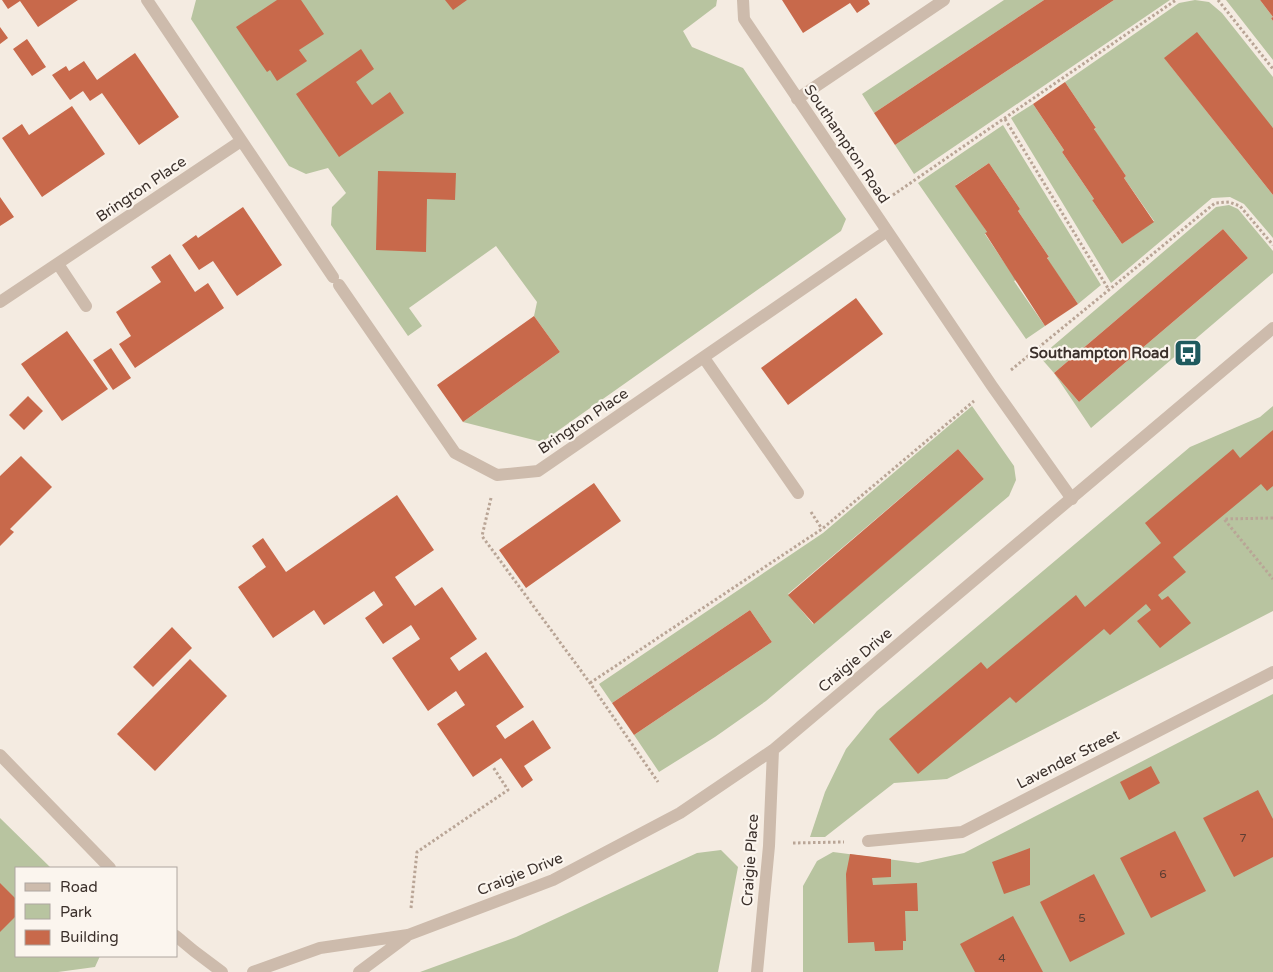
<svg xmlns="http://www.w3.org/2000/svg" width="1273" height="972" font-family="'Varela Round',sans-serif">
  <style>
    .green { fill: #b8c4a0; fill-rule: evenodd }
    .building { fill: #c8694b }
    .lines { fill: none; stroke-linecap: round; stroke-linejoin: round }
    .path { stroke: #b9a596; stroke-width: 3; stroke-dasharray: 2.5 2.5; stroke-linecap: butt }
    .service { stroke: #cdbbac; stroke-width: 12 }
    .minor { stroke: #cdbbac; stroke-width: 12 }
    .tertiary { stroke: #cdbbac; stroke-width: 12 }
    .labels { text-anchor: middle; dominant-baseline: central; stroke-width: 4.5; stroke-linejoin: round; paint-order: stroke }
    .number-label { font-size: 12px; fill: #5e3e33 }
    .street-label { font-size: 15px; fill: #3b302b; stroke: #fbf5ee }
    .poi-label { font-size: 15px; font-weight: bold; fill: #3b302b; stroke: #fbf5ee; text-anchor: end }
  </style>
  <rect width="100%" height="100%" fill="#f4ebe1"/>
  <!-- green -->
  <path class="green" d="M196,0H717L716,6L683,31L692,47L743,68L846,219L841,231L542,442L463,422L560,352L534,316L537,302L496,246L409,308L422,326L408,336L331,225L332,207L346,193L328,168L306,174L289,166L191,19Z
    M1004,0H1044L874,113L862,94Z
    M1114,0H1170L914,174L895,145Z
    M1195,0L1209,2L1222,13L1273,77V128L1165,59L1273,195V238L1244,204L1230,197L1212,198L1111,283L1011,118L1033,104L1064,150L1062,152L1094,199L1092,200L1122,244L1154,221L1124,178L1126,176L1094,130L1096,128L1065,82L1179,3Z
    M1226,0H1260L1273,17L1271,18L1273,21V60Z
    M1003,125L1101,285L1078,304L1047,259L1049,257L1018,211L1020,209L989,163L956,185L987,232L985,234L1016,280L1014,281L1045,326L1026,339L918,183Z
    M1229,205L1238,209L1273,251V273L1091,428L1054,373L1040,357L1216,207ZM1223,229L1248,258L1079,402L1054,373Z
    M972,406L1014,466L1016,480L1009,496L766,701L715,737L659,772L634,735L772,642L750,610L612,703L599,684L823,533ZM958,449L984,479L813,624L788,594Z
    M1273,406V611L947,779L894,783L825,837H810L825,792L846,749L877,711L1190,447L1260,417Z
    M1273,694V972H803V886L817,861L833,852L918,863L964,853Z
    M0,818L51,868H16V956H100L95,967L58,972H0Z
    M721,850L738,867L718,972H420L516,937L697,853Z"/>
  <!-- building -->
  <path class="building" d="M2,0H78L38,27L20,1L8,9Z
    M277,0H301L324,34L299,50L307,61L277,81L270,70L267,72L236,27Z
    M445,0H467L453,10Z
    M782,0H868L870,4L857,13L850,3L803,33Z
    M1044,0H1114L895,145L874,113Z
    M1260,0H1273V21L1271,18L1273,17Z
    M0,27L8,38L0,44Z
    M1197,32L1273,128V195L1164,58Z
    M27,39L46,67L32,76L13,49Z
    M361,49L374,69L356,82L364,94L372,105L390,92L404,113L339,157L296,94Z
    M135,53L179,117L139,145L102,93L90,101L83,91L70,100L52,75L66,66L69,71L84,61L97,80Z
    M1065,82L1096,128L1094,129L1126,176L1124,178L1154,222L1122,244L1092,200L1094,199L1062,152L1064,150L1033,104Z
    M72,106L105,154L42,197L2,138L22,124L29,135Z
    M989,163L1020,209L1018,211L1049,257L1047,258L1078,304L1045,326L985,233L987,232L955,186Z
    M378,171L456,173L455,200L427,199L426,252L376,250Z
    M0,197L14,217L0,226Z
    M243,207L282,265L237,296L213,261L199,270L182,245L196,235L198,238Z
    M1223,229L1248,258L1079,402L1054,373Z
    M170,254L195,292L208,283L224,308L135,368L119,344L131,336L116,312L161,282L151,267Z
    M856,298L883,334L788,405L761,368Z
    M534,316L560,352L463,422L437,385Z
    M67,331L108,389L62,421L21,364Z
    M111,348L131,378L113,390L93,360Z
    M28,396L43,411L24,430L9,415Z
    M1273,430V486L1267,491L1261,484L1173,557L1186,572L1158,595L1162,600L1168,596L1191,623L1160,648L1137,621L1151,610L1146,604L1110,635L1104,629L1016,703L1010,697L918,774L889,739L981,662L987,669L1076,595L1085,607L1161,543L1145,523L1233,449L1240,458Z
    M958,449L984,479L814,624L788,595Z
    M21,456L52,487L10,529L14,532L0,546V476Z
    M594,483L621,521L526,588L499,550Z
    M397,495L434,550L395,577L415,606L442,587L477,639L450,658L459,671L486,652L524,707L496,726L505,739L533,720L551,748L524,766L533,780L522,788L501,758L473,777L437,724L465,705L456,691L428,711L392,658L420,639L411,625L383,644L365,618L383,605L374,591L324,625L314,610L273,638L238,587L266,567L252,546L263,538L286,572Z
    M750,610L772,642L634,735L612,703Z
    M172,627L192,648L153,687L133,667Z
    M190,659L227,696L155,771L117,734Z
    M1151,766L1160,783L1129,800L1120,782Z
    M1258,790L1273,819V857L1234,877L1203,818Z
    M1175,831L1206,891L1151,918L1120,858Z
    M1030,848V885L1004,894L992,862Z
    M850,854L891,859V877L872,878L873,885L917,883L918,911H905L906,941H903V950L875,951L874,942L848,943L846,874Z
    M1094,874L1125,934L1070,962L1040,902Z
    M0,883L16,899V916L0,932Z
    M1013,916L1043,972H975L960,944Z"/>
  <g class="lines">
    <!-- path -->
    <path class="path" d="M1218,0L1273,69
      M1005,119L1109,290
      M893,195L1176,0
      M1011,370L1215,203L1229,202L1240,206L1273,245
      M491,498L482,536L590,683L658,782
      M811,512L822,529
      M1273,518L1224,519L1273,579
      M590,683L822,529L974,401
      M793,843L844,842
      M411,908L417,852L508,790L493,767"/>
    <!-- service -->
    <path class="service" d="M704,358L798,493"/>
    <!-- minor -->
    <path class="minor" d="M147,0L333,277
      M743,0L744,19L992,386L1072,499
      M797,99L944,0
      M58,264L86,306
      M339,285L455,453L497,475L538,471L887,231
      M0,302L241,141
      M868,841L962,832L1273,672"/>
    <!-- tertiary -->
    <path class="tertiary" d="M0,755L110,868
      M176,936L194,951L222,972
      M253,972L320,948L408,935L553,880L680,813L773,750L1273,328
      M359,972L406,937
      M757,972L769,846L773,750"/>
  </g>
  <!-- icons -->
  <defs>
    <symbol id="bus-square" viewBox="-11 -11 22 22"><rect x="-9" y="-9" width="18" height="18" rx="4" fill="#1f5a5e" stroke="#fbf5ee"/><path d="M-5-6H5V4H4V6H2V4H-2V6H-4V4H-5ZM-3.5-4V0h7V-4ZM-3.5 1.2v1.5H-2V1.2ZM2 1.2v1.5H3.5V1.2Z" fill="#fff"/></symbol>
  </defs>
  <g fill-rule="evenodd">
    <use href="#bus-square" x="1172" y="337" width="32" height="32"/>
  </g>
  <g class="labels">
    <!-- number labels -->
    <g class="number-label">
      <text x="1243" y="838">7</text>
      <text x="1163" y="874">6</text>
      <text x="1082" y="918">5</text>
      <text x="1002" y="958">4</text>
    </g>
    <!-- street labels -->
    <g class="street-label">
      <text transform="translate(847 144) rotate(56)">Southampton Road</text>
      <text transform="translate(141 189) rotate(-34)">Brington Place</text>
      <text transform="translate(583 421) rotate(-34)">Brington Place</text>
      <text transform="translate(855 660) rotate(-40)">Craigie Drive</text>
      <text transform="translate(1068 759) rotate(-27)">Lavender Street</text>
      <text transform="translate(750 860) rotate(-86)">Craigie Place</text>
      <text transform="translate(520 874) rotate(-22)">Craigie Drive</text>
    </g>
    <!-- poi labels -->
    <g class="poi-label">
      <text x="1169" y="353">Southampton Road</text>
    </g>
  </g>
  <!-- legend -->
  <rect x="15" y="867" width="162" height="90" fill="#fbf5ee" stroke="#aea6a0"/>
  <rect x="25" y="883" width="25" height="8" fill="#cdbbac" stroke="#aea6a0"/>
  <text x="60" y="892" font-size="15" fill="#3b302b">Road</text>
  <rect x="25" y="904" width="25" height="15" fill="#b8c4a0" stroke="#aea6a0"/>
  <text x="60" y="917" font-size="15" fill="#3b302b">Park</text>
  <rect x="25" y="930" width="25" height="15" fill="#c8694b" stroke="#aea6a0"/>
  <text x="60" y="942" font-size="15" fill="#3b302b">Building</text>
</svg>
